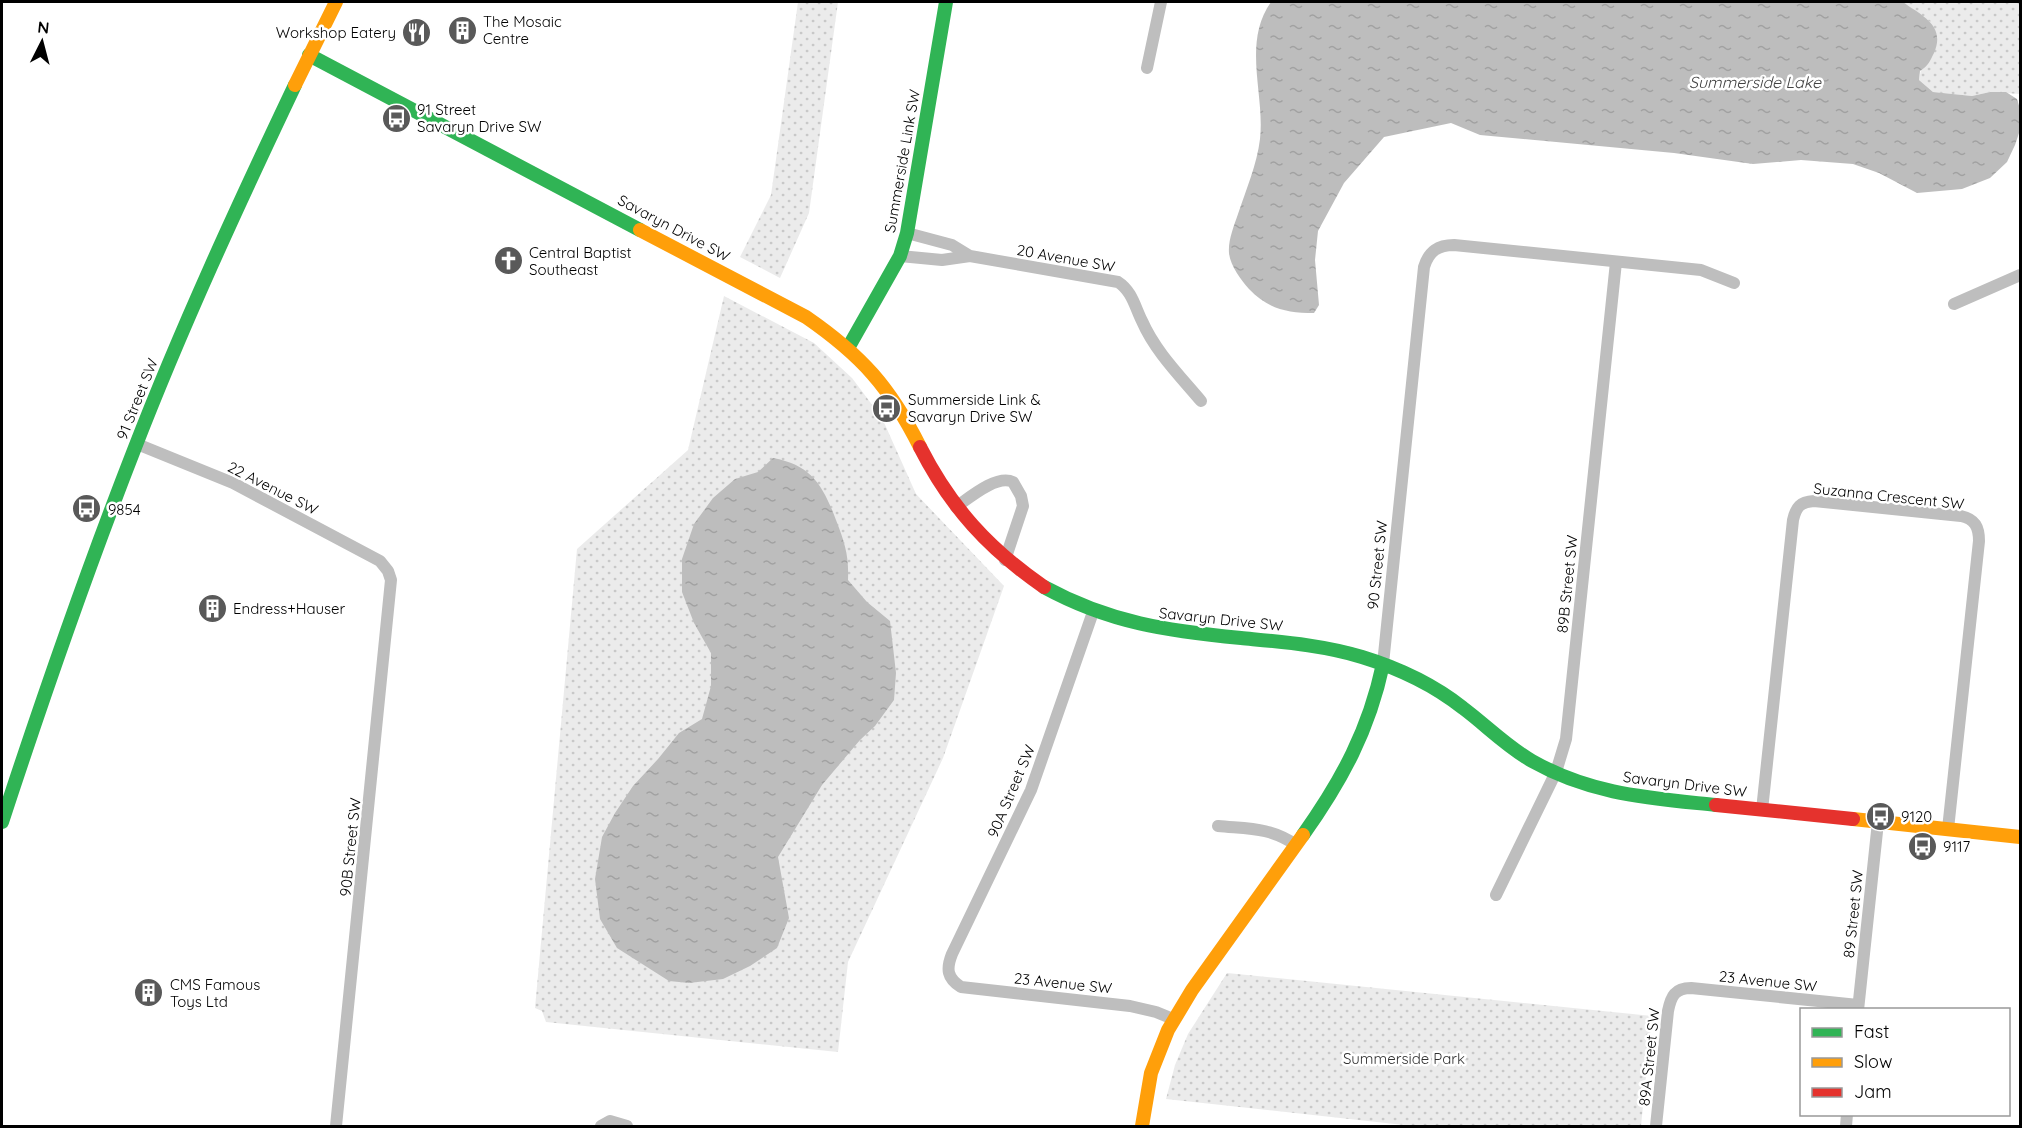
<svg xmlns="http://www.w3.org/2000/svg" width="2022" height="1128" font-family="Quicksand,sans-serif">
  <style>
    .grass { fill: url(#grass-dots) }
    .water { fill: url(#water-ripples) }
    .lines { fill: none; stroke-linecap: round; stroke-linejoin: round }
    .street { stroke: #bebebe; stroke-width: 12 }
    .fast { stroke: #30b455; stroke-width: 14 }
    .slow { stroke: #ff9f0a; stroke-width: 14 }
    .jam { stroke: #e5322d; stroke-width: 14 }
    .labels { text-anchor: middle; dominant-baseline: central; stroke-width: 5; stroke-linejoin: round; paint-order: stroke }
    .poi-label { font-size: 15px; fill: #000; stroke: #fff; text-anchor: start }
    .street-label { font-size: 15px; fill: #000; stroke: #fff }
    .park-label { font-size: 15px; fill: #313131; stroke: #fff }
    .water-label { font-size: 16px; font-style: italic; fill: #424242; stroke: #fff }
  </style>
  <defs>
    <pattern id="grass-dots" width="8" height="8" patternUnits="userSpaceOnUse" patternTransform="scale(1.5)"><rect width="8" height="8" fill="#ebebeb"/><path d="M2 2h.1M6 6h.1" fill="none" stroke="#c8c8c8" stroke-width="1.8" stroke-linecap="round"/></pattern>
    <pattern id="water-ripples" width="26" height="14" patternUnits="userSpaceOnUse" patternTransform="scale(1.5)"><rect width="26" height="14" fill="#bdbdbd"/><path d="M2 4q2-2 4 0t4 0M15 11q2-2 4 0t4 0" fill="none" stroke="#a1a1a1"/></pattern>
  </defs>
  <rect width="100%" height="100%" fill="#fff"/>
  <!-- grass -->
  <path class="grass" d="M798,2H838L809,213L780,278L740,257L771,195Z
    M1903,2H2020V94L1990,92L1972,96L1933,92L1919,80L1930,22Z
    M724,296L814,343L852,378L882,418L916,494L1004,586L943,758L848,962L838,1052L546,1022L542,1011L535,1008L577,549L688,450Z
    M1227,973L1652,1016L1641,1126H1413L1166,1099L1175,1065L1188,1034Z"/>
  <!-- water -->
  <path class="water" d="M1271,2H1903C1922,16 1946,25 1934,53C1930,61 1928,66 1920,71L1919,80L1933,92L1972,96L1990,92H2006L2017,99L2020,109V130L2015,145L2007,162L1990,178L1962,189L1917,193L1879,173L1853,164L1801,160L1753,164L1674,153L1480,135L1451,123L1384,137L1344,183L1318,231L1315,260L1319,305L1314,313C1287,313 1268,309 1249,289C1241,280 1230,265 1229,253C1228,240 1234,226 1238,214C1246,190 1257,164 1260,139C1265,94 1242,43 1271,2Z
    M773,458C812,465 823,486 836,520C845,543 849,556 848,580L867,602L890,621L896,673L894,700L875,726L860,740L822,785L778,857L789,918L777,948L750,966L723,979L689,983L669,981L617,948L600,919L595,879L602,837L615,813L633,786L658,759L679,733L702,719L711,686V653L694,623L682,592V559L694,524L713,498L735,479L758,472Z"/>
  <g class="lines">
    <!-- street -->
    <path class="street" d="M1147,68L1161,2
      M907,233L952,245L970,256
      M900,256L942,260L970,256L1118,282C1132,291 1135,307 1142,321C1155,351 1180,376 1201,401
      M1954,304L2020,275
      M137,444L233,483L380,561L388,571L391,580L336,1126
      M956,507C969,498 997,474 1013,482L1021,496L1023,506L1005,560
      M1093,612L1031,790L952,954C946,969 947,978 961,987L1130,1006L1156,1012L1173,1019
      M1383,664L1424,267C1429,251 1438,245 1454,245L1701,270L1734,283
      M1762,810L1793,520C1796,507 1800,502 1814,501L1961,516C1975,519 1979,527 1979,541L1948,829
      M1218,826C1248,829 1270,827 1296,845
      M1496,895L1556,772L1566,739L1616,262
      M1858,1010L1878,822
      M601,1126L610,1121L627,1126
      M1656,1126L1668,1011C1671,996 1675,988 1691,988L1858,1005
      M1846,1126L1847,1114"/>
    <!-- fast -->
    <path class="fast" d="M309,55L640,230
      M848,348L900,256L907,233L946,2
      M1044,587C1110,623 1168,631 1241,638C1282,642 1323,645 1362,657C1398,668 1434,685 1463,708C1487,726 1506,746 1532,761C1592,795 1650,798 1716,805
      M2,822C43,697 86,573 134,450C182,326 238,205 295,85
      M1303,835C1342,780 1369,730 1383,664"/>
    <!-- slow -->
    <path class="slow" d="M295,85L336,2
      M640,230L806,317C861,355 890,387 920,447
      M1853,819L2020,837
      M1142,1126L1151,1073L1168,1030L1192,990L1303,835"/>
    <!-- jam -->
    <path class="jam" d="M920,447C951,508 989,549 1044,587
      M1716,805L1853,819"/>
  </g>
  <!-- icons -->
  <defs>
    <symbol id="building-disc" viewBox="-11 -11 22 22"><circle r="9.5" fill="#595959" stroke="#fff"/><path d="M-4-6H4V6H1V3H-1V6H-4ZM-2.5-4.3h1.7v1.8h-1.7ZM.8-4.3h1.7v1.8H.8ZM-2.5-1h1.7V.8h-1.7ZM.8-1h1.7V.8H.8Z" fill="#fff"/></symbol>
    <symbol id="restaurant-disc" viewBox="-11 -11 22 22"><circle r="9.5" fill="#595959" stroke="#fff"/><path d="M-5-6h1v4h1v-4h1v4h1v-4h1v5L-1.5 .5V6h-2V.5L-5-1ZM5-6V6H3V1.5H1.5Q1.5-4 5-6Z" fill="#fff"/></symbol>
    <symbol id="bus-disc" viewBox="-11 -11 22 22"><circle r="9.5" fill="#595959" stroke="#fff"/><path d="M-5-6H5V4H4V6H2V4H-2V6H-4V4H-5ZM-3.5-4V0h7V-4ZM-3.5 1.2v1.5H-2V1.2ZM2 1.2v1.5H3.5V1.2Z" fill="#fff"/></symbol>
    <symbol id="church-disc" viewBox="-11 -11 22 22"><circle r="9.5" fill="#595959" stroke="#fff"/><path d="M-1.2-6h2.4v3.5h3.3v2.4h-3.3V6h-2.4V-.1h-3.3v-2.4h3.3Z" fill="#fff"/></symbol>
  </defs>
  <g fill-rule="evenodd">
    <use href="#building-disc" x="446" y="14" width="33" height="33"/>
    <use href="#restaurant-disc" x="400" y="16" width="33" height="33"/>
    <use href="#bus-disc" x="380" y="102" width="33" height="33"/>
    <use href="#church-disc" x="492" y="244" width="33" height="33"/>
    <use href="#bus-disc" x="870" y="392" width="33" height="33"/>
    <use href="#bus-disc" x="70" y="492" width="33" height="33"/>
    <use href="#building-disc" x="196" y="592" width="33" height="33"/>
    <use href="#bus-disc" x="1864" y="800" width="33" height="33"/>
    <use href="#bus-disc" x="1906" y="830" width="33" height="33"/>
    <use href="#building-disc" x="132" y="976" width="33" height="33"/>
  </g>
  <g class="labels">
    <!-- poi labels -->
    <g class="poi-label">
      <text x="483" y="21">The Mosaic<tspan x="483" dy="17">Centre</tspan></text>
      <text x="396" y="32" text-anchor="end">Workshop Eatery</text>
      <text x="417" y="109">91 Street<tspan x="417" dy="17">Savaryn Drive SW</tspan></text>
      <text x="529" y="252">Central Baptist<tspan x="529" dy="17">Southeast</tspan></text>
      <text x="908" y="399">Summerside Link &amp;<tspan x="908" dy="17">Savaryn Drive SW</tspan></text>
      <text x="108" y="509">9854</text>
      <text x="233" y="608">Endress+Hauser</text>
      <text x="1901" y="816">9120</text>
      <text x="1943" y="846">9117</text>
      <text x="170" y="984">CMS Famous<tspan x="170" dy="17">Toys Ltd</tspan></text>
    </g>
    <!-- street labels -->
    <g class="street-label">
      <text transform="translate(902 161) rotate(-80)">Summerside Link SW</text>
      <text transform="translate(674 228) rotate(28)">Savaryn Drive SW</text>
      <text transform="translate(1066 258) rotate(10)">20 Avenue SW</text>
      <text transform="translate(137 399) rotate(-68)">91 Street SW</text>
      <text transform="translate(273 488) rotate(27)">22 Avenue SW</text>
      <text transform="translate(1889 496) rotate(6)">Suzanna Crescent SW</text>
      <text transform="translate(1377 565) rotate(-84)">90 Street SW</text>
      <text transform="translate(1567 584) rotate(-84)">89B Street SW</text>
      <text transform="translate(1221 619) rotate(6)">Savaryn Drive SW</text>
      <text transform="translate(1685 784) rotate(7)">Savaryn Drive SW</text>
      <text transform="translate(1011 791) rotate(-67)">90A Street SW</text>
      <text transform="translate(350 847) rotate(-84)">90B Street SW</text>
      <text transform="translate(1853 914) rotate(-84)">89 Street SW</text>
      <text transform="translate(1768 981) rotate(6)">23 Avenue SW</text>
      <text transform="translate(1063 983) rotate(6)">23 Avenue SW</text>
      <text transform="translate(1649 1057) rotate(-84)">89A Street SW</text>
    </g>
    <!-- park labels -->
    <g class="park-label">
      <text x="1404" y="1058">Summerside Park</text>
    </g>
    <!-- water labels -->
    <g class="water-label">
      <text x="1755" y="82">Summerside Lake</text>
    </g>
  </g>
  <!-- border -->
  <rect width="2022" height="1128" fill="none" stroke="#000000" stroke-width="6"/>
  <!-- legend -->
  <rect x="1800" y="1008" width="210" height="108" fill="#ffffff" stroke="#999999" stroke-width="1.5"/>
  <rect x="1812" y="1028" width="30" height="9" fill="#30b455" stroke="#999999" stroke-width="1.5"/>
  <text x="1854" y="1038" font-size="18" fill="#000000">Fast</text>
  <rect x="1812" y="1058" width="30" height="9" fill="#ff9f0a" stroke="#999999" stroke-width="1.5"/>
  <text x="1854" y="1068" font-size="18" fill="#000000">Slow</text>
  <rect x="1812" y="1088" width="30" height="9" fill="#e5322d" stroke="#999999" stroke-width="1.5"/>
  <text x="1854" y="1098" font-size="18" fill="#000000">Jam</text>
  <!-- north arrow -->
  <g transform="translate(42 42) rotate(6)" stroke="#ffffff" stroke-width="4.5" paint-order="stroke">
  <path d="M0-4.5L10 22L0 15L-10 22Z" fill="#000000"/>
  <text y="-9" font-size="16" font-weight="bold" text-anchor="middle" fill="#000000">N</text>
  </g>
</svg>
